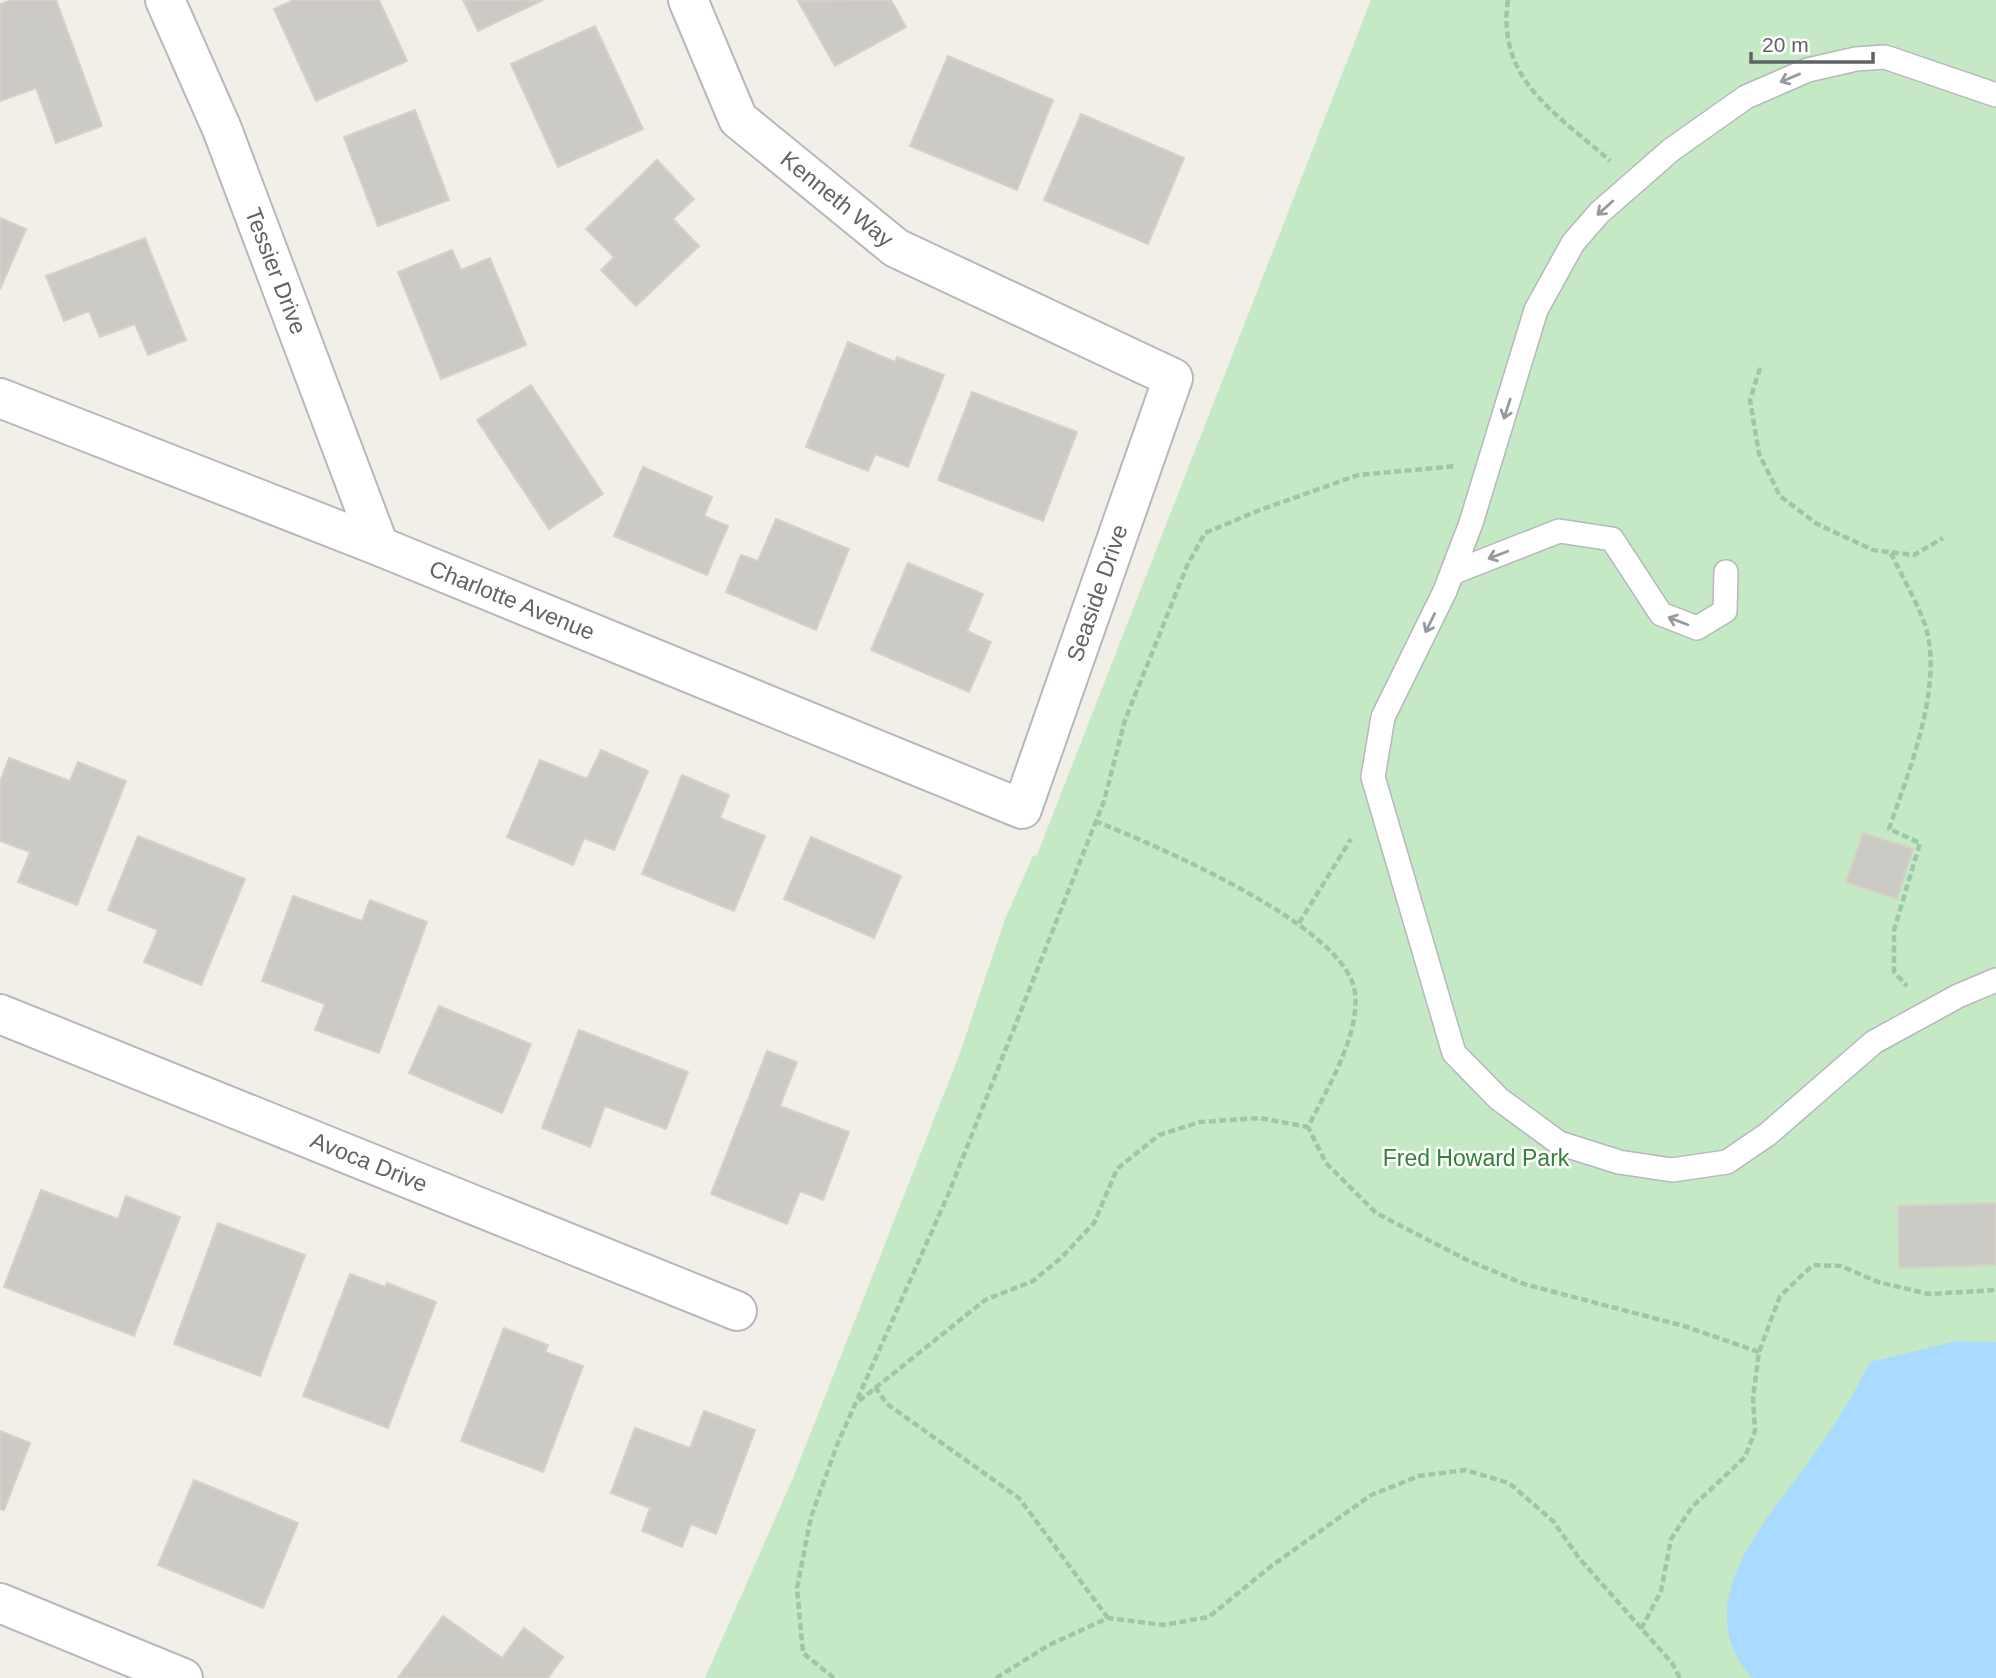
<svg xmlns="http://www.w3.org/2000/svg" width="1996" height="1678" font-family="Helvetica,sans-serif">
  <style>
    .green { fill: #c5e8c5 }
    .water { fill: #aadaff }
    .building { fill: #cccac5; stroke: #d6d1c6; stroke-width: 2 }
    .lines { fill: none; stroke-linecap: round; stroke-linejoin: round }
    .service-casing { stroke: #b5b8bc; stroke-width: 26 }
    .minor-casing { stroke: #b5b8bc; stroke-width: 42 }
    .path { stroke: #9cc7a9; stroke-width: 4.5; stroke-dasharray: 7 3.5; stroke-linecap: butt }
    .service { stroke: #fff; stroke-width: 23 }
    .minor { stroke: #fff; stroke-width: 38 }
    .oneway { stroke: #979a9d }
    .labels { text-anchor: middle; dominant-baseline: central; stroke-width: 5; stroke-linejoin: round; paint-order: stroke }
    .street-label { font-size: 23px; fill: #5f6368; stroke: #fff }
    .park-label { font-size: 23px; fill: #348238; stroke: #fff }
  </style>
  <rect width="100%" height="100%" fill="#f1efe8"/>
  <!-- green -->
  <path class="green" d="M1371,0H1996V1678H705L793,1478L960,1053L1005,919L1033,856L1037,855Z"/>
  <!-- water -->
  <path class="water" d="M1957,1341L1996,1342V1678H1752C1688,1607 1761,1526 1805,1467C1830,1433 1851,1400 1870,1362Z"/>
  <!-- building -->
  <path class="building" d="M12,0H56L102,126L56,143L36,88L0,101V4Z
    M294,0H379L407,61L316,101L274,9Z
    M463,0H543L478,31Z
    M891,0L906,27L835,66L798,1Z
    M595,26L643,129L558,167L511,64Z
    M948,56L1053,100L1017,190L910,146Z
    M415,110L449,200L378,226L344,137Z
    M1081,114L1184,158L1148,244L1044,200Z
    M657,160L694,199L673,219L699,246L636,306L601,270L614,257L586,229Z
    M0,218L26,229L0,289Z
    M145,238L186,340L148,355L135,324L100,337L89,311L64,321L46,276Z
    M452,250L461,270L490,258L526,345L441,379L398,272Z
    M848,342L895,362L897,357L944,375L908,467L875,454L868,471L806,447Z
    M531,385L603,494L549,529L477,420Z
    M972,392L1077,432L1043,521L938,480Z
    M643,467L712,497L704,516L728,526L707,575L614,536Z
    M776,519L849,549L816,630L726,592L741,555L758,561Z
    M908,563L983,594L967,631L991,642L969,692L871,650Z
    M601,750L648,771L614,850L584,838L573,865L507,837L540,760L587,779Z
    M9,758L70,781L78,762L126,781L77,905L18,882L30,852L0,841V782Z
    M682,775L729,795L720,818L765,836L734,911L642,874Z
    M1863,833L1913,849L1897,899L1846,882Z
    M138,836L245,879L201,985L144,962L158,930L108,910Z
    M811,837L901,876L874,938L784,899Z
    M293,896L362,921L370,900L427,922L379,1053L315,1030L325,1004L262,981Z
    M439,1006L531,1044L502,1113L409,1073Z
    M579,1030L688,1072L666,1129L605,1106L590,1147L542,1128Z
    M767,1051L797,1062L780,1106L849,1132L823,1200L800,1191L787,1224L711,1194Z
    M41,1190L118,1219L126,1196L180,1217L134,1336L4,1287Z
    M1996,1203V1265L1899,1268L1898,1206Z
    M218,1223L305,1255L260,1376L174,1344Z
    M350,1274L385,1287L387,1283L436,1302L388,1428L303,1396Z
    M504,1328L548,1345L545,1352L583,1366L543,1472L461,1441Z
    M704,1411L755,1430L716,1534L691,1524L682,1547L642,1531L650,1508L611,1493L635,1428L690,1448Z
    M0,1431L30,1443L4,1510L0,1509Z
    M194,1480L298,1523L263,1608L158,1565Z
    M443,1616L502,1658L524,1628L563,1657L548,1678H398Z"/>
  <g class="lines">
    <defs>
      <path id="service" d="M1996,95L1885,57L1856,59L1808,70L1746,97L1671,150L1599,213L1573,243L1536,310L1471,523L1445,591L1383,717L1373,777L1454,1053L1499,1099L1559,1143L1619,1162L1672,1170L1727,1162L1768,1134L1874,1042L1958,996L1996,980
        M1452,573L1559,531L1612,539L1661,614L1697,628L1725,611L1726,572"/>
      <path id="minor" d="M165,0L222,129L379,546
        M0,398L379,546L1022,809L1173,378L896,248L738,119L688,0
        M0,1014L737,1311
        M0,1603L183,1678"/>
    </defs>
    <!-- service casing -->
    <use href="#service" class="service-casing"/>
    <!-- minor casing -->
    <use href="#minor" class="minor-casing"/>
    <!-- path -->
    <path class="path" d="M1508,0C1496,81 1558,114 1610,161
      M1760,368L1750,400L1759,454L1780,496L1817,524L1873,550L1914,555L1943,538
      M1891,553C1901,575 1924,614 1928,636C1940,696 1908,773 1889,829L1920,843L1894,930V972L1907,986
      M1095,821C1152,844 1348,926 1355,993C1360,1035 1327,1089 1308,1127L1326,1163L1376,1213L1467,1260L1524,1284L1684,1326L1759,1352
      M1299,923L1351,839
      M875,1387L887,1404L1019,1498L1108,1618
      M859,1401L985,1300L1033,1281L1061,1258L1094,1223L1117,1169L1159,1135L1200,1122L1260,1118L1308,1127
      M1641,1629L1661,1591L1671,1539L1692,1507L1745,1457L1755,1431L1753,1398L1759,1352L1780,1296L1813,1265L1841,1266L1878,1282L1929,1294L1996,1290
      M834,1678L803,1653L797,1588L811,1517L837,1445L948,1195L1104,801L1125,720L1187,566L1205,533L1260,510L1358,475L1457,466
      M996,1678L1049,1645L1108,1618L1163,1625L1209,1617L1270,1567L1371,1495L1419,1476L1465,1470L1509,1483L1553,1521L1579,1558L1672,1663L1680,1678"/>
    <!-- service -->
    <use href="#service" class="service"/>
    <!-- minor -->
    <use href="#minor" class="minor"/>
  </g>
  <!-- one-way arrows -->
  <defs><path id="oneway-shaft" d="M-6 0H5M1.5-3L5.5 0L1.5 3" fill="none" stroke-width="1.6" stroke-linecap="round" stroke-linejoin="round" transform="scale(1.75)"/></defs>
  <g class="oneway">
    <use href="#oneway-shaft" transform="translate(1790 78) rotate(157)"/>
    <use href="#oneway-shaft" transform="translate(1605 208) rotate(138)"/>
    <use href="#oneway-shaft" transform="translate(1507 409) rotate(108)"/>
    <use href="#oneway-shaft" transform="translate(1498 555) rotate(159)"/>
    <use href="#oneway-shaft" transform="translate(1678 621) rotate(-159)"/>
    <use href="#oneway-shaft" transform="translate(1430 623) rotate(116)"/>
  </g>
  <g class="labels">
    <!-- street labels -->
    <g class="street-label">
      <text transform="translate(837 199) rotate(39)">Kenneth Way</text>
      <text transform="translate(276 271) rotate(69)">Tessier Drive</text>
      <text transform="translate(1097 593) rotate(-71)">Seaside Drive</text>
      <text transform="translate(512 600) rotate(22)">Charlotte Avenue</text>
      <text transform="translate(369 1162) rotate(22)">Avoca Drive</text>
    </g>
    <!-- park labels -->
    <g class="park-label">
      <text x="1476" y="1158">Fred Howard Park</text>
    </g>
  </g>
  <!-- scale -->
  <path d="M1751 52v10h122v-10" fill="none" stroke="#5f6368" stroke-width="3.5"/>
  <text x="1762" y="52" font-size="21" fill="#5f6368" stroke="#ffffff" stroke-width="5" paint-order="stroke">20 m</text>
</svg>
